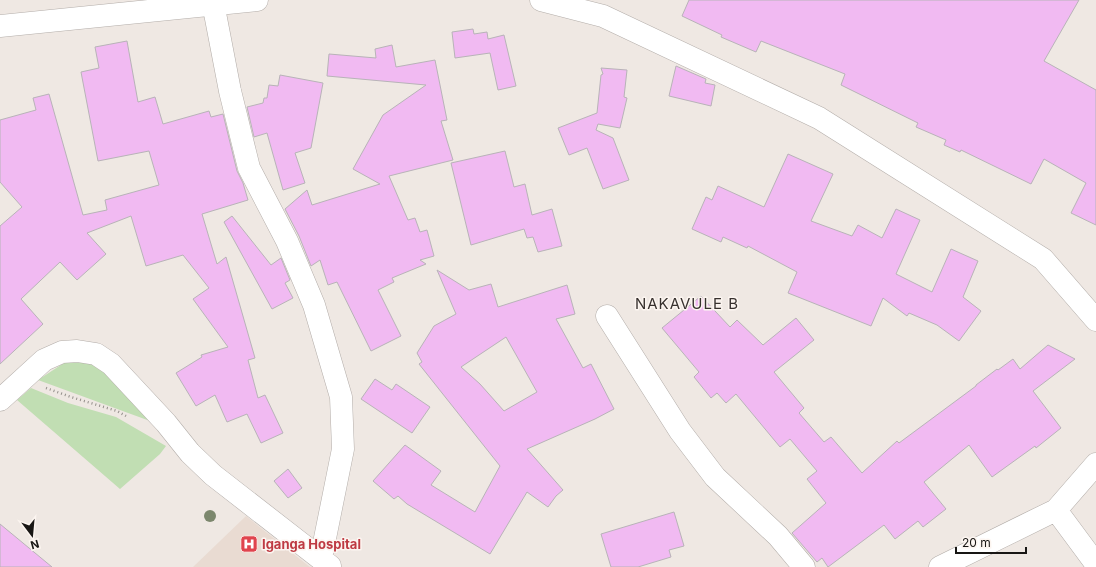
<svg xmlns="http://www.w3.org/2000/svg" width="1096" height="567" font-family="Inter,sans-serif">
  <style>
    .built { fill: #e9dbd2 }
    .green { fill: #c1deb3 }
    .building { fill: #f1baf2; stroke: #b8b3b8; fill-rule: evenodd }
    .lines { fill: none; stroke-linecap: round; stroke-linejoin: round }
    .street-casing { stroke: #b3ada9; stroke-width: 23 }
    .path { stroke: #948f8b; stroke-width: 2.5; stroke-dasharray: 1 3; stroke-linecap: butt }
    .street { stroke: #fff; stroke-width: 22 }
    .tree { fill: #7c876d }
    .labels { text-anchor: middle; dominant-baseline: central; stroke-width: 3; stroke-linejoin: round; paint-order: stroke }
    .health-label { font-size: 13px; font-weight: bold; fill: #be3a42; stroke: #fcf5f0; text-anchor: start }
    .quarter-label { font-size: 15px; letter-spacing: 1px; fill: #37312e; stroke: #fcf5f0 }
  </style>
  <rect width="100%" height="100%" fill="#efe8e3"/>
  <!-- built -->
  <path class="built" d="M246,516L310,567H193Z"/>
  <!-- green -->
  <path class="green" d="M83,360L105,367L150,421L38,380L67,361Z
    M31,388L68,403L116,417L166,446L160,454L120,489L17,400Z"/>
  <!-- building -->
  <path class="building" d="M689,0H1079L1044,61L1096,90V225L1071,213L1086,183L1044,159L1031,184L961,150L960,152L944,145L946,140L916,127L918,123L841,85L845,74L761,41L756,52L721,37L722,35L682,16Z
    M473,29L474,34L487,32L488,39L504,35L516,86L498,90L490,53L455,58L452,32Z
    M127,41L138,102L155,97L163,124L209,111L211,117L223,114L237,171L243,183L248,200L202,214L217,264L226,257L255,358L248,360L258,398L265,395L283,433L261,443L247,414L227,422L215,395L196,406L176,373L202,357L201,355L228,347L193,299L209,288L183,255L146,266L131,216L87,233L106,254L77,280L60,262L21,299L43,324L0,364V226L22,207L0,182V120L36,110L33,98L49,94L83,215L107,210L105,200L159,185L149,151L98,161L81,72L99,68L95,47Z
    M392,45L396,67L435,60L447,120L441,121L453,160L389,176L408,220L415,218L420,232L427,230L434,256L420,260L426,264L392,278L394,282L378,290L401,336L371,351L337,282L328,285L320,260L311,266L299,236L285,209L307,190L312,205L380,184L353,169L383,115L426,85L327,76L329,54L376,58L375,49Z
    M676,66L706,79L705,83L715,85L711,106L669,96Z
    M601,68L627,70L624,97L627,98L620,128L598,124L596,130L613,138L629,180L603,189L587,148L569,155L558,128L597,113L601,75L603,74Z
    M280,75L323,83L311,148L295,153L305,183L283,190L267,133L254,137L247,107L263,103L264,98H267L269,85L278,86Z
    M505,151L514,187L525,184L532,215L552,209L562,246L538,252L533,237L527,238L524,229L471,245L451,163Z
    M788,154L833,174L811,221L852,236L858,225L882,238L896,209L920,220L896,274L932,292L951,249L978,261L963,297L981,311L959,341L937,325L909,313L907,316L883,298L871,326L788,293L797,272L748,246L747,248L723,237L721,242L692,229L706,197L712,200L718,186L764,207Z
    M232,216L271,265L281,258L290,280L285,283L293,298L272,309L224,222Z
    M437,270L469,290L491,284L498,307L567,285L575,314L556,319L583,368L591,364L614,409L595,419L527,449L563,490L556,496L548,507L527,492L490,554L407,504L398,496L394,499L373,481L405,445L441,471L431,485L475,512L500,466L419,364L422,362L417,353L434,326L456,314ZM506,337L537,392L504,411L480,384L461,367Z
    M701,296L730,327L737,320L763,345L796,318L814,340L774,372L804,408L799,413L824,442L831,437L862,473L897,441L899,443L976,386V385L997,369L998,370L1013,359L1020,369L1048,345L1075,359L1033,391L1061,428L1036,448L1035,446L992,477L969,445L924,482L946,509L923,527L918,521L895,539L884,525L828,567L822,558L817,562L792,533L826,503L807,479L817,471L790,439L780,447L736,394L726,403L717,393L711,398L694,377L699,372L662,328Z
    M375,379L392,390L396,384L430,407L412,433L361,399Z
    M288,469L302,488L288,498L274,481Z
    M674,512L684,546L669,550L671,557L638,567H611L601,534Z
    M0,524L52,567H0Z"/>
  <g class="lines">
    <defs>
      <path id="street" d="M541,0L603,16L819,118L1043,259L1096,320
        M213,3L230,91L249,168L287,241L314,305L341,397L343,449L321,558
        M0,26L257,0
        M607,316L680,431L715,477L778,536L804,567
        M0,400L44,360L62,352L77,351L96,354L111,364L166,423L190,453L213,475L330,566
        M1056,510L1096,564
        M940,567L1056,510L1096,464"/>
    </defs>
    <!-- street casing -->
    <use href="#street" class="street-casing"/>
    <!-- path -->
    <path class="path" d="M46,388L71,397L117,411L126,416"/>
    <!-- street -->
    <use href="#street" class="street"/>
  </g>
  <!-- trees -->
  <circle class="tree" cx="210" cy="516" r="6"/>
  <!-- icons -->
  <defs>
    <symbol id="hospital-square" viewBox="-11 -11 22 22"><rect x="-9" y="-9" width="18" height="18" rx="4" fill="#e0444e" stroke="#fcf5f0"/><path d="M-5-5h3v3.5h4V-5h3V5h-3V1.5h-4V5h-3Z" fill="#fff"/></symbol>
  </defs>
  <g fill-rule="evenodd">
    <use href="#hospital-square" x="239" y="534" width="20" height="20"/>
  </g>
  <g class="labels">
    <!-- health labels -->
    <g class="health-label">
      <text x="262" y="544">Iganga Hospital</text>
    </g>
    <!-- quarter labels -->
    <g class="quarter-label">
      <text x="687" y="303">NAKAVULE B</text>
    </g>
  </g>
  <!-- north arrow -->
  <g transform="translate(32 535) rotate(164)" stroke="#fcf5f0" stroke-width="3" paint-order="stroke">
  <path d="M0-3L7 15L0 10L-7 15Z" fill="#181614"/>
  <text y="-6" font-size="11" font-weight="bold" text-anchor="middle" fill="#181614">N</text>
  </g>
  <!-- scale -->
  <path d="M956 547v6h70v-6" fill="none" stroke="#181614" stroke-width="2"/>
  <text x="962" y="547" font-size="12" fill="#181614" stroke="#fcf5f0" stroke-width="3" paint-order="stroke">20 m</text>
</svg>
